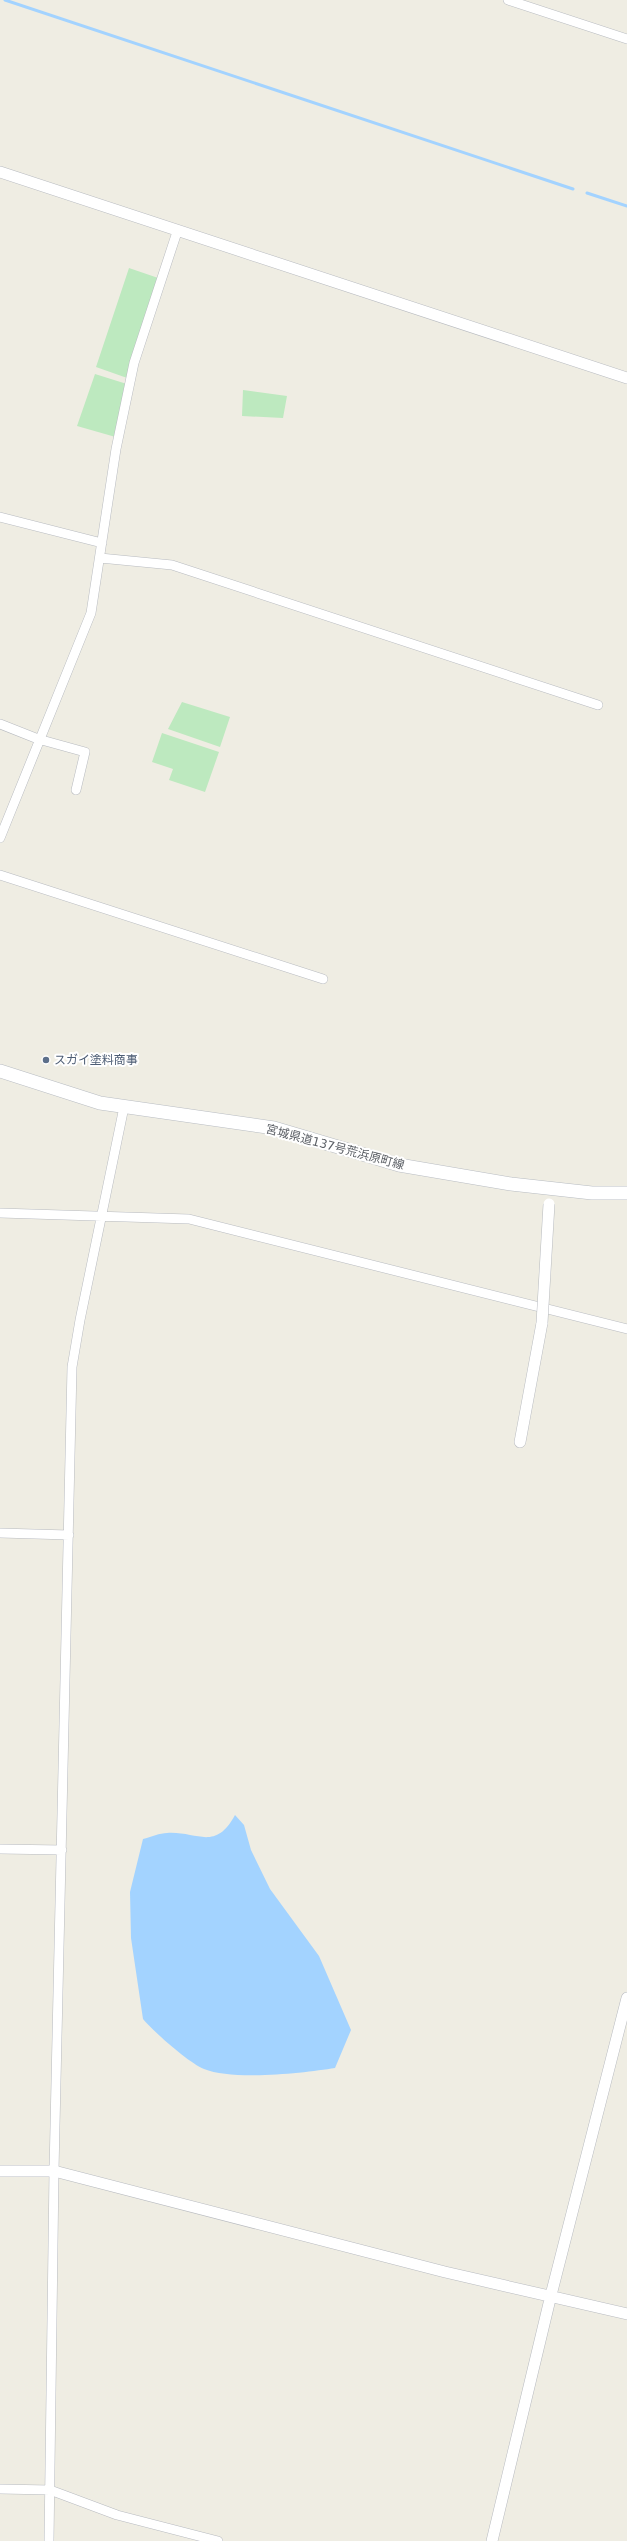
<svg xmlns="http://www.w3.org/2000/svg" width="627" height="2541" font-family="'DejaVu Sans','Noto Sans JP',sans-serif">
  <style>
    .green { fill: #bde9bf }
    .water { fill: #a3d3ff }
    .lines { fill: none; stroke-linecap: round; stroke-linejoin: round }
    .stream { stroke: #a3d3ff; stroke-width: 3 }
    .minor-casing { stroke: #b8bbc0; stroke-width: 10 }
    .tertiary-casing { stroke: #b8bbc0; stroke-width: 12 }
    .secondary-casing { stroke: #b8bcc2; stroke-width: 14 }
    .minor { stroke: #fff; stroke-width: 9 }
    .tertiary { stroke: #fff; stroke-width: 11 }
    .secondary { stroke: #fff; stroke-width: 13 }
    .tertiary-bridge-casing { stroke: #b8bbc0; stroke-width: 12; stroke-linecap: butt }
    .tertiary-bridge { stroke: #fff; stroke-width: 11 }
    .service-dot { fill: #5c6f8a; stroke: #fff; stroke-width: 1.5 }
    .labels { text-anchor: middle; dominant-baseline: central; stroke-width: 4; stroke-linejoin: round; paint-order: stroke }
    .service-label { font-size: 12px; fill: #4e5e75; stroke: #fff; text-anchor: start }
    .street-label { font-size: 12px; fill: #5b5f65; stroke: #fff }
  </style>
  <rect width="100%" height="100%" fill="#efede3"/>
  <!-- green -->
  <path class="green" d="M129,268L164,280L130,379L96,367Z
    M95,374L130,385L119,438L77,426Z
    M243,390L287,396L283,418L242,416Z
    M182,702L230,717L220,747L168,729Z
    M162,733L219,752L205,792L169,780L173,769L152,762Z"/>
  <!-- water -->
  <path class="water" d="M235,1815L244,1825L251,1850L270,1889L319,1956L351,2030L335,2068C304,2073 233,2081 204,2069C189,2063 154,2032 143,2019L131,1938L130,1892L143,1839C151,1837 160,1833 167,1833C197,1831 215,1852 235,1815Z"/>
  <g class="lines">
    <!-- stream -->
    <path class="stream" d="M5,0L573,189
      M587,193L627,206"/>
    <defs>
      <path id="minor" d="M508,0L627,39
        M0,517L102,543
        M100,558L172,565L598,705
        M0,724L38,739L85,752L76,790
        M0,838L91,613L116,449L134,363L177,232
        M0,875L323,979
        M0,1213L189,1219L627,1329
        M0,1533L69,1535
        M0,1849L62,1850
        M0,2489L50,2490L117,2515L218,2541
        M49,2541L54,2171L72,1367L80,1320L124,1107"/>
      <path id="tertiary" d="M0,172L627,378
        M520,1442L542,1323
        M0,2171H54L445,2272L627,2314
        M492,2541L551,2295L627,1998"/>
      <path id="secondary" d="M0,1071L100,1103L274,1128L399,1165L511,1184L592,1193H627"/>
    </defs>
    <!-- minor casing -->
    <use href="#minor" class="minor-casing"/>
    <!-- tertiary casing -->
    <use href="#tertiary" class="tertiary-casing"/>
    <!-- secondary casing -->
    <use href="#secondary" class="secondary-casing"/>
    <!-- minor -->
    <use href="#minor" class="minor"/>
    <!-- tertiary -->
    <use href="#tertiary" class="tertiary"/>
    <!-- secondary -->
    <use href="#secondary" class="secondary"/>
    <defs>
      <path id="tertiary-bridge" d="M542,1323L549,1204"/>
    </defs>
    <!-- tertiary-bridge casing -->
    <use href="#tertiary-bridge" class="tertiary-bridge-casing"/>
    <!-- tertiary-bridge -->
    <use href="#tertiary-bridge" class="tertiary-bridge"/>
  </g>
  <!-- markers -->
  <circle class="service-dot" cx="46" cy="1060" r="4"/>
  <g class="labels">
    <!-- service labels -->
    <g class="service-label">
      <text x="54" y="1060">スガイ塗料商事</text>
    </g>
    <!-- street labels -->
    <g class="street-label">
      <text transform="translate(335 1147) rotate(15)">宮城県道137号荒浜原町線</text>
    </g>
  </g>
</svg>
